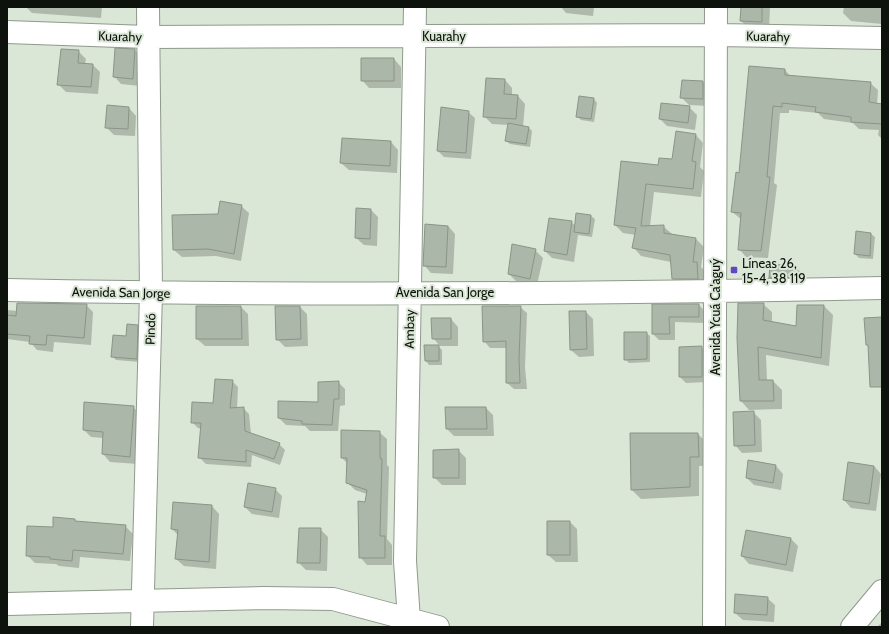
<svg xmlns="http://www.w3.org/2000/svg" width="889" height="634" font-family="Cabin,sans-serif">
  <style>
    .shadow { fill: #0003 }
    .building { fill: #abb7a8; stroke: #8a9587 }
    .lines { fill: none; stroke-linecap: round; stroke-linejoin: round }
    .minor-casing { stroke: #8f9a8b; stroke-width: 24 }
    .minor { stroke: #fff; stroke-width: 22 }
    .poi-dot { fill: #6248c0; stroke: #dae6d6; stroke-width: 1.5 }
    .labels { text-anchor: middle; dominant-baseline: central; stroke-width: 4; stroke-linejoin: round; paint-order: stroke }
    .street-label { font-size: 13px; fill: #0e120c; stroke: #dae6d6 }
    .poi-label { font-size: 13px; fill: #0e120c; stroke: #dae6d6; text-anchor: start }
  </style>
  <rect width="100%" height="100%" fill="#dae6d6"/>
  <!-- shadow -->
  <path class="shadow" d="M26,7H102L101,18L32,13Z
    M561,7H594L593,16L566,13Z
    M742,7H770L769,29L749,28L741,21Z
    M844,7H882V24L851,21L843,13Z
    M135,50L142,58L140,86L121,84L114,76Z
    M78,51L86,59L85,64L93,65L100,72L98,94L66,92L58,84Z
    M394,59L401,67V88H369L362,80Z
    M785,70L791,77L870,83L878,90L877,105H882V139L878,135L879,130L859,129L853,123L824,119L818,113L789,110V113H780L774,183L777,185L768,258L746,257L739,249L741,219L732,212L740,174Z
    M505,80L512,88V95L518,96L525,104L523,127L529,128L532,131L530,147L510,144L506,141L509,125L492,124L484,116Z
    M703,82L710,90V106L689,105L681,97Z
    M594,99L597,103L594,122L581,120L577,116Z
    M108,106L129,108L136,116L135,136L114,135L106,127Z
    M689,107L697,115L695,130L667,126L660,119Z
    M468,112L475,118L471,159L444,157L438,151Z
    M695,134L703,143L700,167L704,171L701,197L654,192L650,226H663L672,234L695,238L704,247L701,267L705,271L706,287H681L673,279L671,262L641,256L633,247L636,235L623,233L615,225L659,166L673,160Z
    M391,142L398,150L397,173L349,170L341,163Z
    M241,206L249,213L241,261L216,256L182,257L174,250L219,215Z
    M357,209L371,210L378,217L377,246L364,245L356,238Z
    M577,214L591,216L595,219L592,237L578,235L574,262L552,258L545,251L571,222L576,226Z
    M448,226L455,234L453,274L431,273L424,265Z
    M857,233L871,234L875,237L873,259L859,258L855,254Z
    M535,250L543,258L537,285L516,281L509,274Z
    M795,267L803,274L802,284L777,285L770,277Z
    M763,304L772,312V322L797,327L798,306H824L833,315L829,366L766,355L767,381H773L782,390V409L749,410L741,401L738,338Z
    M86,305L93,312L91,345L54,342L53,352L37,350L30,342L7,339V310L17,311Z
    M653,305H699L705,311V323L675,322V340H659L653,334Z
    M241,307L248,314L249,346H205L197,339Z
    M300,307L307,314L308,346L285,347L277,339Z
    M520,307L527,313L525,367L527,389H514L507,383V348H490L484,341Z
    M586,312L593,319L594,356L579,357L571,350Z
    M451,319L458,327V346H440L433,338Z
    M137,326L141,329L140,362L116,360L112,356Z
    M646,333L650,336V362L629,363L625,359Z
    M425,346H438L442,350V365H429L426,361Z
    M701,347L707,353L708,382L686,383L680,377Z
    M232,381L238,387L237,409L243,408L249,414L251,434L279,444L285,450L280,465L252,455L251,467L206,464L200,458L202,429L198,428L192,422L214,404Z
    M338,382L345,389V405L340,406L338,431H310L305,426L286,425L279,418L319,403Z
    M133,407L141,415L138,464L110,462L103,454L104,438L91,437L84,430Z
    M486,408L493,415L494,436H454L447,429Z
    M753,412L761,420L762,452L742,453L735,445Z
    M379,432L387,439V465L389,467L387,539L392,545V565H367L360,557L367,494L355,490L347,482L348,464L342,458Z
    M698,434L707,443L708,466H699V496L641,499L632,490Z
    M458,450L466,458V485H442L434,477Z
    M849,463L874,466L881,474L876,511L851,508L844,500Z
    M776,466L783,474L781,490L754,485L747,478Z
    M274,488L282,496L279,518L252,514L245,507Z
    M212,506L219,514L216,569L184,566L176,559L178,535L172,529Z
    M75,520L77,522L125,526L133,534L130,561L80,557L79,568L59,566L56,564L35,563L28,556L54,528Z
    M570,522L577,529L578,562H556L548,555Z
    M320,529L328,537L327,571L306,570L298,562Z
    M791,539L798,546L793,572L749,564L742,556Z
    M767,598L775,605L774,622L743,620L735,613Z
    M882,622V627H877Z"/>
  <!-- building -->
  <path class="building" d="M741,7H762V22L740,21Z
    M115,48L135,49L133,79L113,77Z
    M61,49L79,50L78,63L93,64L91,87L57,85Z
    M361,58H394V81H361Z
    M749,66L785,69V75L871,82L869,102L882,104V124L851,122V117L815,112L816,107L782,103V107L773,106L767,177H770L761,251L738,250L741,213L731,212L736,172L739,173Z
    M486,78L505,79L504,94L518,95L516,119L483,117Z
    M682,80L703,81V99L680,98Z
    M579,96L594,98L591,119L576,117Z
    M661,103L690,106L688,123L659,119Z
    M107,105L129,107L128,129L105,128Z
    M441,107L469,111L466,153L437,151Z
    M508,123L529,127L526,144L505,141Z
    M676,131L696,134L692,161L696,162L693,189L646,184L641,226L664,225V233L696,238L693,262H697L698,279H672L670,255L632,248L636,228L614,225L621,161L658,165L659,158L672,159Z
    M342,138L391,141L390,166L340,163Z
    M220,201L242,205L234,254L208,249L173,250L172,215L218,214Z
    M356,208L371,209L370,239L355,238Z
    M576,213L591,215L589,234L574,232Z
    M549,218L572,221L567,255L544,251Z
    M425,224L448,226L446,267L423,266Z
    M856,231L871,233L870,256L854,254Z
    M512,244L536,249L530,279L508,274Z
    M770,264L796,266L795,277L769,278Z
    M17,303L87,304L84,338L47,335L46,345L29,344L30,336L7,334V315L16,316Z
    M738,303H764L763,320L796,326L797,305H824L821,358L758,347L759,380H773L774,401H740L737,338Z
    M652,304H699V317H669L670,334H652Z
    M196,306H241L242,339H196Z
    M275,306H300L301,339L276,340Z
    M482,306H521L519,359L520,383H506V341L483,342Z
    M569,311H586L587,349L570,350Z
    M882,317V387H870L868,345H866L864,318Z
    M431,318H451V339H432Z
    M127,324L138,325L137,359L111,357L113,335L126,336Z
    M624,332H647V359L624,360Z
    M424,345H439V361H425Z
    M702,346V377H679V347Z
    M215,379L233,380L230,408L244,407L245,431L280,443L274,459L246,450V462L198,458L201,423H191L192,402L213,403Z
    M339,381V399H334L332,425L302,424V421L278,418V401L318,402V382Z
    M84,402L134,406L130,457L102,454L103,432L83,430Z
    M445,407H486L487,429H446Z
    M754,411L755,445L734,446L733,412Z
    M341,430L380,431V458L382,459L380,536H385V558H359L358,501L365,502L367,490L346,483L347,458H341Z
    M630,433H698L699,457H690V487L631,490Z
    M459,449V478H433V450Z
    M748,460L776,465L773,483L746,478Z
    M848,462L874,466L869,504L843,500Z
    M248,483L276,488L272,512L244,507Z
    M173,502L212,505L209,562L175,559L178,530L171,529Z
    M53,517L75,519V521L126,525L123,554L73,550L72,561L50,559V557L26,556L27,526L53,527Z
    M547,521H570V555H547Z
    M299,528H321L320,563H297Z
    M746,530L791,538L786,565L741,556Z
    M735,594L768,597L767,615L734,613Z"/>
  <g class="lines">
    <defs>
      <path id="minor" d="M7,32L147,37L716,35L882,38
        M7,290C298,296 591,294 882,288
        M7,604L264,598L333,599L438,627
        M142,627L151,293L148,7
        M407,627L409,620L405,561L415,7
        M714,627L716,7
        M852,627L882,591"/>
    </defs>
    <!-- minor casing -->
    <use href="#minor" class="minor-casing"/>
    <!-- minor -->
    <use href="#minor" class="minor"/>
  </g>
  <!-- markers -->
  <rect class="poi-dot" x="730" y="266" width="8" height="8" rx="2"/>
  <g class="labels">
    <!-- street labels -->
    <g class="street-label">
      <text transform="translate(120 36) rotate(2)">Kuarahy</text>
      <text x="444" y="36">Kuarahy</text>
      <text transform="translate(768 36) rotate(1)">Kuarahy</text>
      <text transform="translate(121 292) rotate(1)">Avenida San Jorge</text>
      <text x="445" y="292">Avenida San Jorge</text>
      <text transform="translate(715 317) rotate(-90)">Avenida Ycuá Ca'aguý</text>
      <text transform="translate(150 329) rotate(-88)">Pindó</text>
      <text transform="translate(409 329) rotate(-89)">Ambay</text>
    </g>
    <!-- poi labels -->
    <g class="poi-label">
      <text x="742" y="263">Líneas 26,<tspan x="742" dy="15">15-4, 38 119</tspan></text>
    </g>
  </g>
  <!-- border -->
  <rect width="889" height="634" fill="none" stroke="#0e120c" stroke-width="16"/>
</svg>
